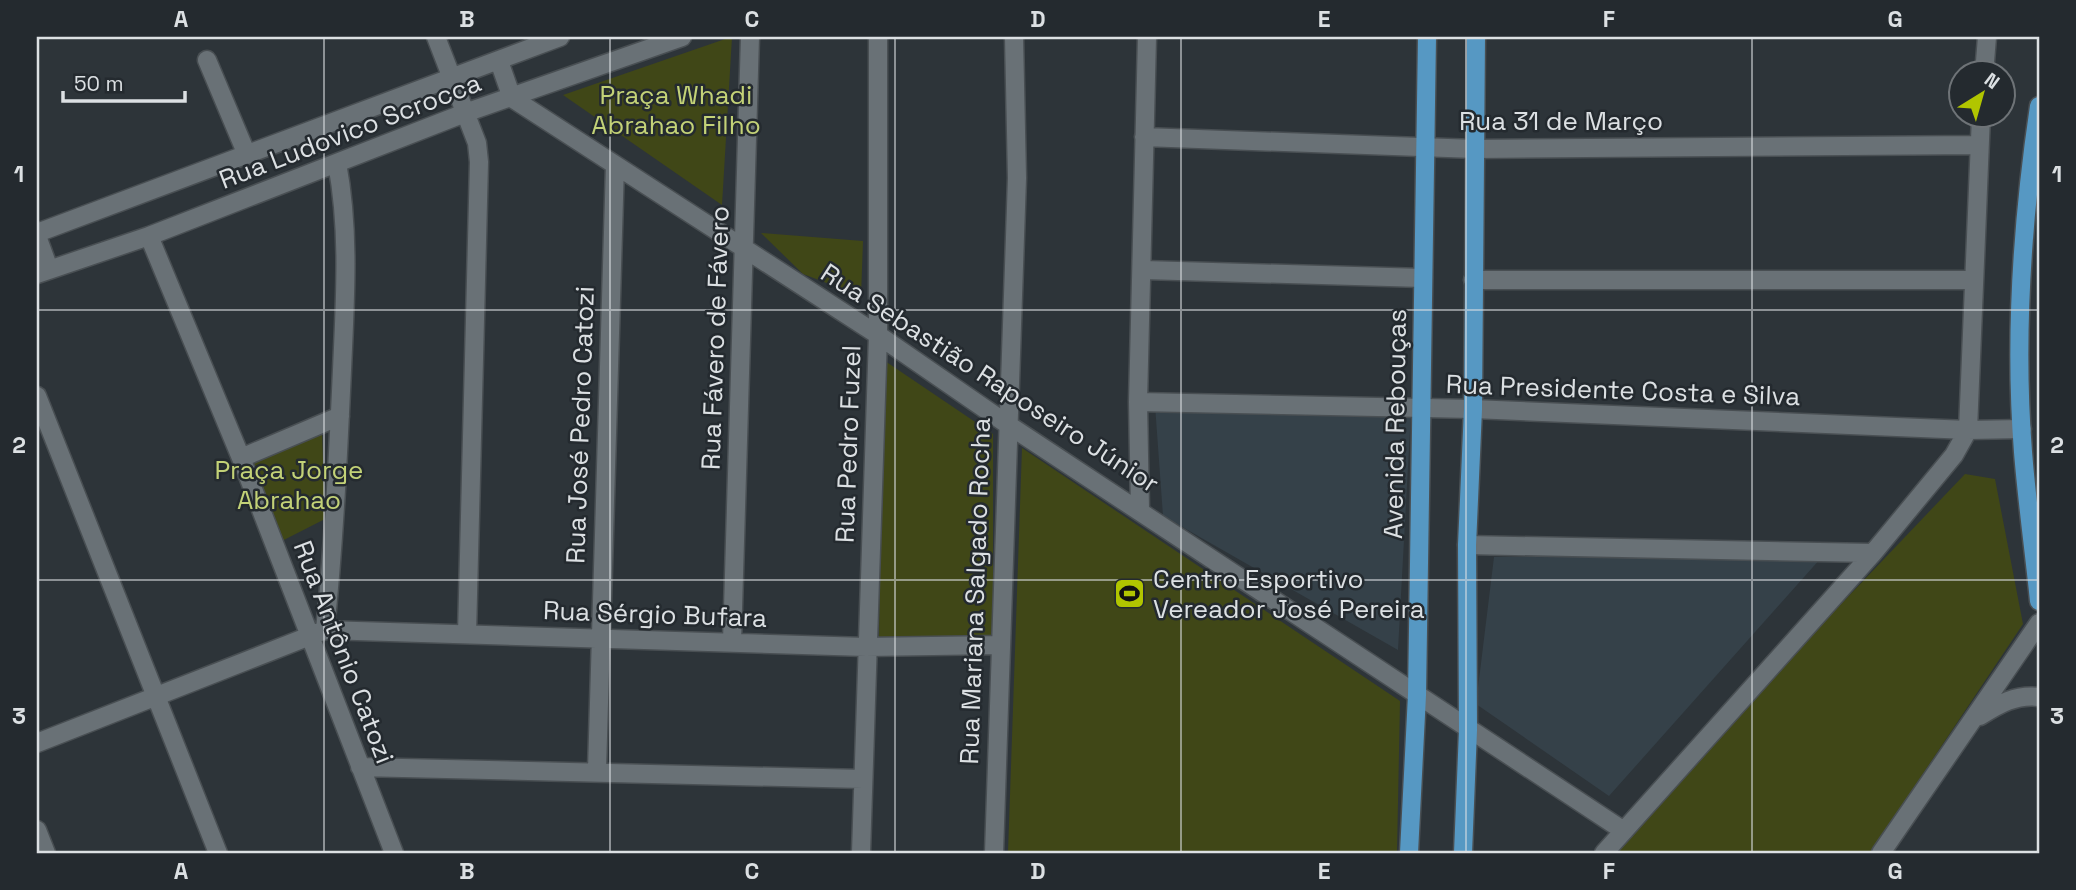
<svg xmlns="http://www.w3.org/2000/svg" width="2076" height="890" font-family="'Space Grotesk',sans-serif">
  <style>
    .built { fill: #354149 }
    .green { fill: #404717 }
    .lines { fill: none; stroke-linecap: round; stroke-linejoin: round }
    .minor-casing { stroke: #494f53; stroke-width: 21 }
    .major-casing { stroke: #494f53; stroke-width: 21 }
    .minor { stroke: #697176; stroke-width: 18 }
    .major { stroke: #5698c3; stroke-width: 18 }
    .grid { fill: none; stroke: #dce0e3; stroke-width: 2; stroke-opacity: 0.55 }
    .labels { text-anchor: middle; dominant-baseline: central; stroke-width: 5; stroke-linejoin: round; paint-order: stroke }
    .park-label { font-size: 26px; fill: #c3d277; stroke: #242a2f }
    .street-label { font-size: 26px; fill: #dce0e3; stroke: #242a2f }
    .poi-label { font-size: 26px; fill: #dce0e3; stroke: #242a2f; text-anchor: start }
    .neatline { fill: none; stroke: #dce0e3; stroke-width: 2.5 }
    .grid-label { font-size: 23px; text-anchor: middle; font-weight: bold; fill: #dce0e3 }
  </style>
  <rect width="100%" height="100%" fill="#2d3439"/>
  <!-- built -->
  <path class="built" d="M1155,405L1411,412L1398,650L1163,516Z
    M1494,557L1821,558L1609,796L1476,704Z"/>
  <!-- green -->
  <path class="green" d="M732,37L722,205L563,95L731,37Z
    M761,233L863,241L861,296L803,274Z
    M882,359L993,434V638L879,644Z
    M322,431L325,519L276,544L245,467Z
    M1022,448L1400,701L1397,853H1008Z
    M1965,474L1995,479L2023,624L1870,853H1604Z"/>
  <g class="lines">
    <defs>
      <path id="minor" d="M436,37L477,143L479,162L467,634
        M207,60L247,155
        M499,61L512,98L878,335L1007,424L1624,831
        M1984,74L1987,37
        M1144,137L1475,149L1978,145
        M37,233L560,37
        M37,236L49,269
        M149,236L241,458L394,853
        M1144,270L1423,278
        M37,274L149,236L465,113L682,37
        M1473,280H1973
        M37,396L218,853
        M1138,402L1473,409L1968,430L2022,429
        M241,458L340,416
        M1140,509L1138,402L1147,37
        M1467,545L1873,553
        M325,630C334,543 338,457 342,370C345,300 350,232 337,163
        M732,642L750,37
        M1980,716C1999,704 2016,694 2039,697
        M37,743L325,630L866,647L999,645
        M360,767L863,779
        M597,770L615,165
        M37,830L46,853
        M861,853L878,335V37
        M994,853L1017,178L1014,37
        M1604,853L1873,553L1954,455L1968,430L1981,116
        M1881,853L2039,623"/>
      <path id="major" d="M2039,106C2022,221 2014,337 2023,452C2027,502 2034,551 2039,601
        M1409,853L1417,695L1427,37
        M1463,853L1468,730L1467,545L1473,409L1476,37"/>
    </defs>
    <!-- minor casing -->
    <use href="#minor" class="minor-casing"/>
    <!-- major casing -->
    <use href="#major" class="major-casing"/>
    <!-- minor -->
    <use href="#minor" class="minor"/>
    <!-- major -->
    <use href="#major" class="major"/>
  </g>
  <!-- grid -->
  <path class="grid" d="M324,37V853M610,37V853M895,37V853M1181,37V853M1466,37V853M1752,37V853M37,310H2039M37,580H2039"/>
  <!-- icons -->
  <defs>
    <symbol id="stadium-square" viewBox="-11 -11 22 22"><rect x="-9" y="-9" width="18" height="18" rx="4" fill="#b1c500" stroke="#242a2f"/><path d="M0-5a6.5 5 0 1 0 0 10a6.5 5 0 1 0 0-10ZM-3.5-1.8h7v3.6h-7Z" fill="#111"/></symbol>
  </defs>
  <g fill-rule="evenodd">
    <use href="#stadium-square" x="1112" y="576" width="35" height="35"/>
  </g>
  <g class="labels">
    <!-- park labels -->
    <g class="park-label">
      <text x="676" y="95">Praça Whadi<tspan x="676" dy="30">Abrahao Filho</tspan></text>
      <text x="289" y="470">Praça Jorge<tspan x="289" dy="30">Abrahao</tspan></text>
    </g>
    <!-- street labels -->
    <g class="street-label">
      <text x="1561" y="121">Rua 31 de Março</text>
      <text transform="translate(350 131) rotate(-21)">Rua Ludovico Scrocca</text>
      <text transform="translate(715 338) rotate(-88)">Rua Fávero de Fávero</text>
      <text transform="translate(990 378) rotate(33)">Rua Sebastião Raposeiro Júnior</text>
      <text transform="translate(1623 390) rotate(2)">Rua Presidente Costa e Silva</text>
      <text transform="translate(1395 424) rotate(-89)">Avenida Rebouças</text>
      <text transform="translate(580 425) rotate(-88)">Rua José Pedro Catozi</text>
      <text transform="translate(848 444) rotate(-88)">Rua Pedro Fuzel</text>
      <text transform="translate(975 591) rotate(-88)">Rua Mariana Salgado Rocha</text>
      <text transform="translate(655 614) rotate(2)">Rua Sérgio Bufara</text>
      <text transform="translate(344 652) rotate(69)">Rua Antônio Catozi</text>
    </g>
    <!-- poi labels -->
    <g class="poi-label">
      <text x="1153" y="579">Centro Esportivo<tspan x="1153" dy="30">Vereador José Pereira</tspan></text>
    </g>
  </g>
  <!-- border -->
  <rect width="2076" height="890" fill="none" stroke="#242a2f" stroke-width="77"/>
  <!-- north arrow -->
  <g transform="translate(1982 94) rotate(37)"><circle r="33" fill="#242a2f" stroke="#6e7377" stroke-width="2"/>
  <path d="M0-5L12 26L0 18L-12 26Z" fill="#b1c500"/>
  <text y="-10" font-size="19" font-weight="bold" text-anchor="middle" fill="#dce0e3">N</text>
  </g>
  <!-- scale -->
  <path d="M63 91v10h122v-10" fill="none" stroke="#dce0e3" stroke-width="3.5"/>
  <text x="74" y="91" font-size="21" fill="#dce0e3" stroke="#242a2f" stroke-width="5" paint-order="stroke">50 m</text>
  <rect x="38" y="38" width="2000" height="814" class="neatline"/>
  <g class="grid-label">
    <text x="181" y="27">A</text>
    <text x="467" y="27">B</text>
    <text x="752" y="27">C</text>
    <text x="1038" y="27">D</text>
    <text x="1324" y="27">E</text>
    <text x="1609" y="27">F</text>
    <text x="1895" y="27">G</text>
    <text x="19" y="182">1</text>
    <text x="2057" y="182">1</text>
    <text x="19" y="453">2</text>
    <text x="2057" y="453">2</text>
    <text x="19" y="724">3</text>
    <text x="2057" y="724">3</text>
    <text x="181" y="879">A</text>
    <text x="467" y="879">B</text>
    <text x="752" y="879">C</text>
    <text x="1038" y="879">D</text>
    <text x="1324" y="879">E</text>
    <text x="1609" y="879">F</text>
    <text x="1895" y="879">G</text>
  </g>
</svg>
